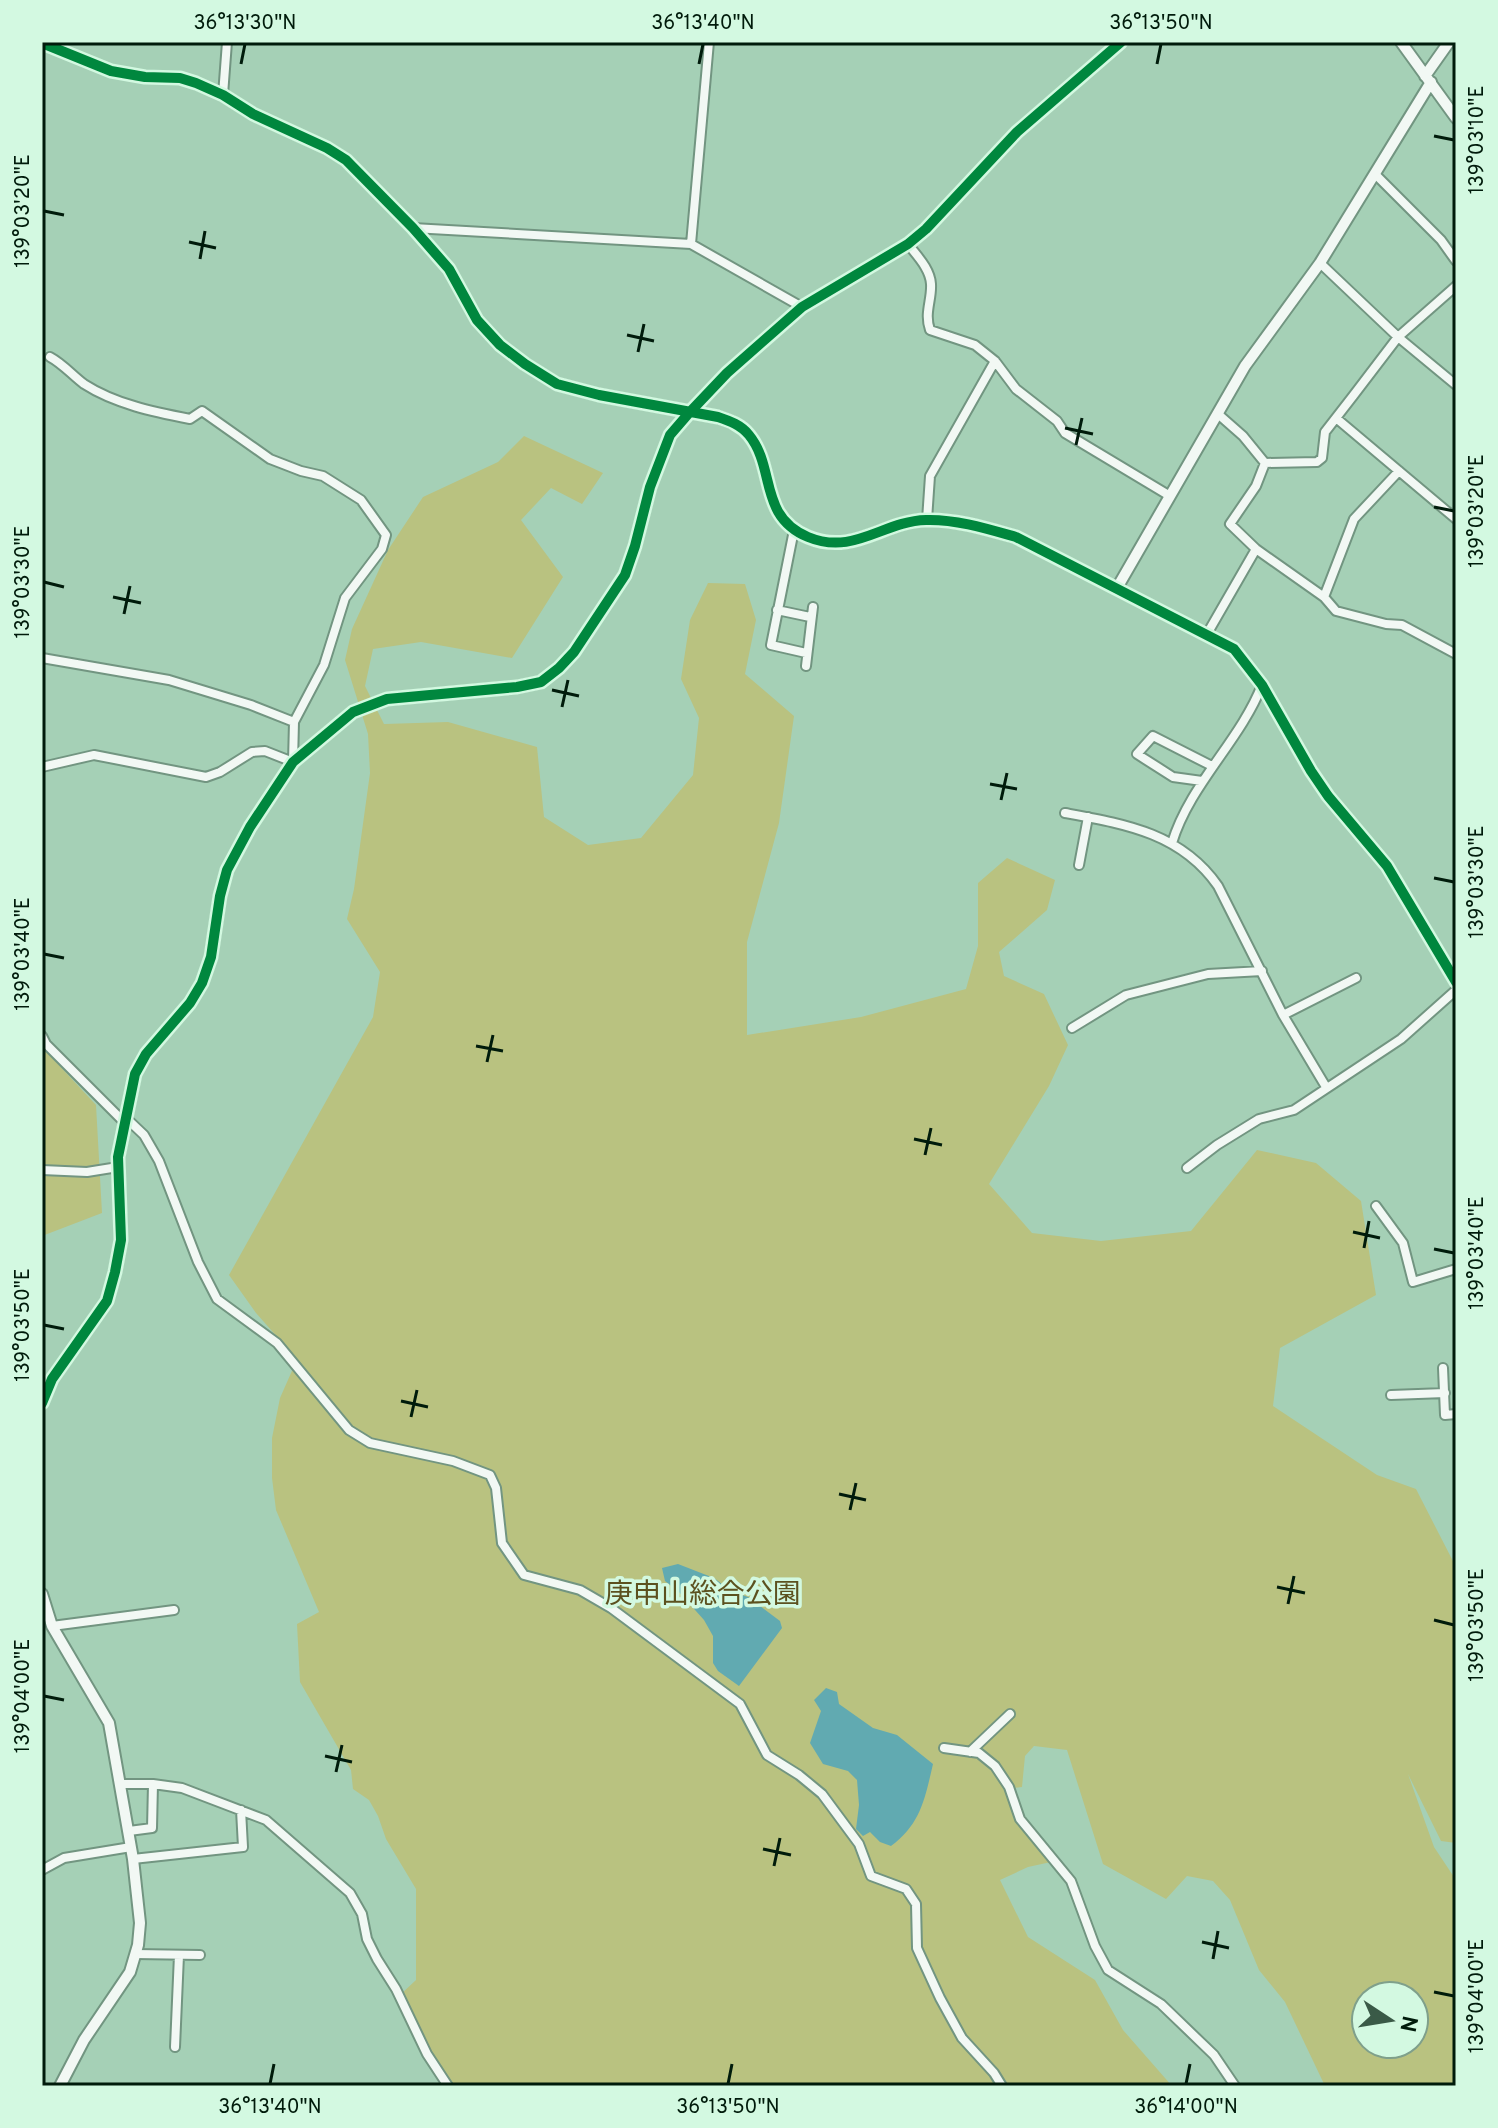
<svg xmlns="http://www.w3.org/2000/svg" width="1498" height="2128" font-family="Overpass,'Noto Sans JP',sans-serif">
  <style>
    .green { fill: #b9c280; fill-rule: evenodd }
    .water { fill: #61aab1 }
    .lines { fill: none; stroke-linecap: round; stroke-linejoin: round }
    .minor-casing { stroke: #729581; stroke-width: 12 }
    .tertiary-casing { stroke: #729581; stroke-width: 14 }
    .minor { stroke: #f2f8f4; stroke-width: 8 }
    .tertiary { stroke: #f2f8f4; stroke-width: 10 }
    .cycleway-casing { stroke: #d3f9e1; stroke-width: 15 }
    .cycleway { stroke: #00873e; stroke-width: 10 }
    .ticks { fill: none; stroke: #001b0b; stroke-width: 3 }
    .labels { text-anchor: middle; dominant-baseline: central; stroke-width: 7; stroke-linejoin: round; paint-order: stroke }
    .park-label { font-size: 28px; fill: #5c511f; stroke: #d3f9e1 }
    .neatline { fill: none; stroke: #001b0b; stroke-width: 3 }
    .ticks-label { font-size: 20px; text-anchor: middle; fill: #001b0b }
  </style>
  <rect width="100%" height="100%" fill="#a5d0b6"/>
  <!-- green -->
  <path class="green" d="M524,436L603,473L582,504L551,488L521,520L563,577L512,658L421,642L373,649L365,686L384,724L448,722L537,747L544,817L588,845L641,838L693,775L699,718L681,679L690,620L708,583L745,584L756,620L745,674L794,716L779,823L747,942V1035L861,1017L966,989L978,946V883L1007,858L1055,880L1047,910L999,952L1004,976L1044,994L1068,1045L1049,1086L989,1184L1032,1233L1101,1241L1191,1231L1257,1150L1316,1163L1361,1201L1376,1295L1280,1348L1273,1406L1377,1475L1416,1489L1456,1567V1843L1441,1841L1408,1774L1434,1847L1456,1880V2086H1325L1285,2002L1259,1970L1230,1900L1213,1881L1187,1876L1166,1899L1103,1864L1067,1750L1034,1746L1025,1756L1022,1787L1013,1788L1015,1818L1051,1862L1028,1867L1000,1880L1028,1937L1095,1980L1123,2030L1172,2086H451L432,2059L400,1995L416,1980V1889L386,1839L378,1816L369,1800L353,1789L351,1770L300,1682L297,1624L319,1612L276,1510L272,1478V1438L280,1398L295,1364V1357L256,1313L229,1275L373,1017L380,972L347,919L354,889L370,773L368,734L345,660L352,629L388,550L423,497L498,462ZM1366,1996H1414V2044H1366Z
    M42,1047L96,1105L102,1213L42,1236Z"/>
  <!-- water -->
  <path class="water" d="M678,1564L714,1578L731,1591L748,1597L780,1621L782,1628L739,1686L718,1671L713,1663V1636L704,1620L679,1592L665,1581L662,1568Z
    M826,1688L837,1692L839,1704L873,1728L897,1735L933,1764C925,1798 921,1824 891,1846L880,1842L870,1832L863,1836L856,1829L859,1805L857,1780L848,1771L823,1764L810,1743L821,1711L814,1700Z"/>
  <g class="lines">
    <defs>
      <path id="minor" d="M42,43L111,71L145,77L180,78L223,95L227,42
        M1375,174L1441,240L1456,261
        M413,228L691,244L802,307
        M691,244L709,42
        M908,244C916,255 930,268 931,284C932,300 924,313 930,330L975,345L995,361L1016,389L1057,421L1065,433L1170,496
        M1320,263L1398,337L1456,385
        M1218,414L1243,436L1265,463
        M1336,418L1456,519
        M1265,463L1256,486L1230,524L1256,549L1324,597L1336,611L1386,624L1402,625L1456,654
        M1265,463L1317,462L1322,458L1325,432L1353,396L1398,337L1456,286
        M927,520L930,476L995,361
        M794,530L771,645L806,653
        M1324,597L1354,519L1399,471
        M777,610L810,617
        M1207,634L1256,549
        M42,658L169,680L251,705L294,722
        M806,666L813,607
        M42,767L94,755L206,777L220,772L252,752L265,751L293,762L294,722L324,665L345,598L382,549L386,535L361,500L323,476L301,471L270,459L202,411L190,419C154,412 115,404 84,384C72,375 63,364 50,357
        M1202,781L1173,777L1137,754L1153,736L1212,766
        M1065,813C1125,824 1181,833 1218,886L1283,1015L1326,1087
        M1172,843C1190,784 1240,741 1262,685
        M1079,865L1088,817
        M1283,1015L1356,978
        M1072,1028L1126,995L1208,974L1262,971
        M42,1036L46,1044L124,1122
        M125,1117L144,1135L159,1161L198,1262L217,1299L277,1343L349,1430L370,1443L453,1461L490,1475L496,1488L502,1543L524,1575L580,1590L611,1608L740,1704L767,1755L799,1775L822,1794L859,1844L871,1876L906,1889L916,1904L917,1948L940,1998L962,2038L994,2073L1002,2086
        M1187,1168L1217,1145L1259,1119L1294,1110L1401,1039L1456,990
        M42,1170L87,1172L118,1167
        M1376,1206L1403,1243L1413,1282L1456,1269
        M1443,1368L1445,1415L1456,1414
        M1391,1395L1445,1393
        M52,1626L174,1610
        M944,1748L979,1753L995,1766L1009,1787L1020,1819L1071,1881L1095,1946L1108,1970L1161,2004L1214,2055L1235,2086
        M970,1752L1010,1714
        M120,1784H153L182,1788L266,1820L350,1893L362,1914L367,1939L377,1959L396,1989L427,2054L448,2086
        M129,1831L152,1828L153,1784
        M133,1859L243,1847L241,1810
        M42,1870L64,1858L131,1847
        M135,1954L200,1955
        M175,2047L179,1955"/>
      <path id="tertiary" d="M1401,42L1456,118
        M1425,76L1449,42
        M223,95L253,114L327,148L346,160L413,228L449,269L477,320L500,345L525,364L557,384L599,395L718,417C730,421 741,425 749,435C776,468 758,516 808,537C854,556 883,521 926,520C956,519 988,529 1016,537L1234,649L1262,685L1311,771L1328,796L1387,866L1456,982
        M1117,588L1245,366L1320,263L1431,82
        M42,1403L52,1379L107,1301L115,1272L121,1240L118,1157L135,1074L146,1054L190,1003L202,983L211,957L220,896L227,870L250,827L293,762L353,712L387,699L517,687L541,682L559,668L574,652L625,575L635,546L650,487L670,435L689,413L727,373L802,307L908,244L926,229L1017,132L1121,42
        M42,1594L52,1626L109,1723L133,1859L140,1923L138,1945L130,1972L84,2040L60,2086"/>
    </defs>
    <!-- minor casing -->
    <use href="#minor" class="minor-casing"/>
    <!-- tertiary casing -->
    <use href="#tertiary" class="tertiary-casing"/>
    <!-- minor -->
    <use href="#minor" class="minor"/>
    <!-- tertiary -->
    <use href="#tertiary" class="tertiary"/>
    <defs>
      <path id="cycleway" d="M42,43L111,71L145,77L180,78L196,83L223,95L253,114L327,148L346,160L413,228L449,269L477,320L500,345L525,364L557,384L599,395L718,417C730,421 741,425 749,435C776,468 758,516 808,537C854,556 883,521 926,520C956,519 988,529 1016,537L1234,649L1262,685L1311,771L1328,796L1387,866L1456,982
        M42,1403L52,1379L107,1301L115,1272L121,1240L118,1157L135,1074L146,1054L190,1003L202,983L211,957L220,896L227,870L250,827L293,762L353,712L387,699L517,687L541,682L559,668L574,652L625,575L635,546L650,487L670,435L689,413L727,373L802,307L908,244L926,229L1017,132L1121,42"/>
    </defs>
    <!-- cycleway casing -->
    <use href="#cycleway" class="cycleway-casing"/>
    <!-- cycleway -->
    <use href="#cycleway" class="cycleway"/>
  </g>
  <!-- ticks -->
  <path class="ticks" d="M241,64L245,44M699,64L703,44M1157,64L1161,44M1434,136L1454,140M44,211L64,215M189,242L216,248M200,259L205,231M627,335L654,341M638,352L644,324M1065,428L1093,434M1076,445L1082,418M1434,507L1454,511M44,582L64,587M113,597L141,603M124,614L130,586M552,690L579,696M562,707L568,680M990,784L1017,789M1001,800L1007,773M1434,878L1454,882M44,954L64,958M476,1046L503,1051M487,1062L493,1035M914,1139L942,1145M925,1155L931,1128M1353,1232L1380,1238M1364,1248L1369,1221M1434,1249L1454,1253M44,1325L64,1329M401,1401L428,1407M411,1417L417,1390M839,1494L866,1500M850,1510L856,1483M1277,1587L1305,1593M1288,1604L1294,1576M1434,1620L1454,1625M44,1696L64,1700M325,1756L352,1762M336,1772L342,1745M763,1849L791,1855M774,1866L780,1838M1202,1942L1229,1948M1213,1959L1218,1931M1434,1992L1454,1996M270,2084L274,2064M728,2084L732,2064M1186,2084L1190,2064"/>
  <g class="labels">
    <!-- park labels -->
    <g class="park-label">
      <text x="703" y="1596">庚申山総合公園</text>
    </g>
  </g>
  <!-- border -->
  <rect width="1498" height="2128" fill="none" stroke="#d3f9e1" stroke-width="88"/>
  <!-- north arrow -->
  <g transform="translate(1390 2020) rotate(102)"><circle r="38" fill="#d3f9e1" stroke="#7fa08b" stroke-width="2"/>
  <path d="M0-6L14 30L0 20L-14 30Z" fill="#3a5a47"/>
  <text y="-12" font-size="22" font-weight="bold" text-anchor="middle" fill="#001b0b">N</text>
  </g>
  <rect x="44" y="44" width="1410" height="2040" class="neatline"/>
  <g class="ticks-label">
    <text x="245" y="29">36°13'30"N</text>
    <text x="703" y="29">36°13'40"N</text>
    <text x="1161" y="29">36°13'50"N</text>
    <text transform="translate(1476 140) rotate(-90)" y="7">139°03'10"E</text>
    <text transform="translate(22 211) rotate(-90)" y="7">139°03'20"E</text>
    <text transform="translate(1476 511) rotate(-90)" y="7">139°03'20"E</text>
    <text transform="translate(22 582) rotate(-90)" y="7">139°03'30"E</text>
    <text transform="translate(1476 882) rotate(-90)" y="7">139°03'30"E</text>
    <text transform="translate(22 954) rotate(-90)" y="7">139°03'40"E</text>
    <text transform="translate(1476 1253) rotate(-90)" y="7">139°03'40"E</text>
    <text transform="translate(22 1325) rotate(-90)" y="7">139°03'50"E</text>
    <text transform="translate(1476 1625) rotate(-90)" y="7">139°03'50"E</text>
    <text transform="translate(22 1696) rotate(-90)" y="7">139°04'00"E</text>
    <text transform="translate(1476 1996) rotate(-90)" y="7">139°04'00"E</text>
    <text x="270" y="2113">36°13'40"N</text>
    <text x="728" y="2113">36°13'50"N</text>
    <text x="1186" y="2113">36°14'00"N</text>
  </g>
</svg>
